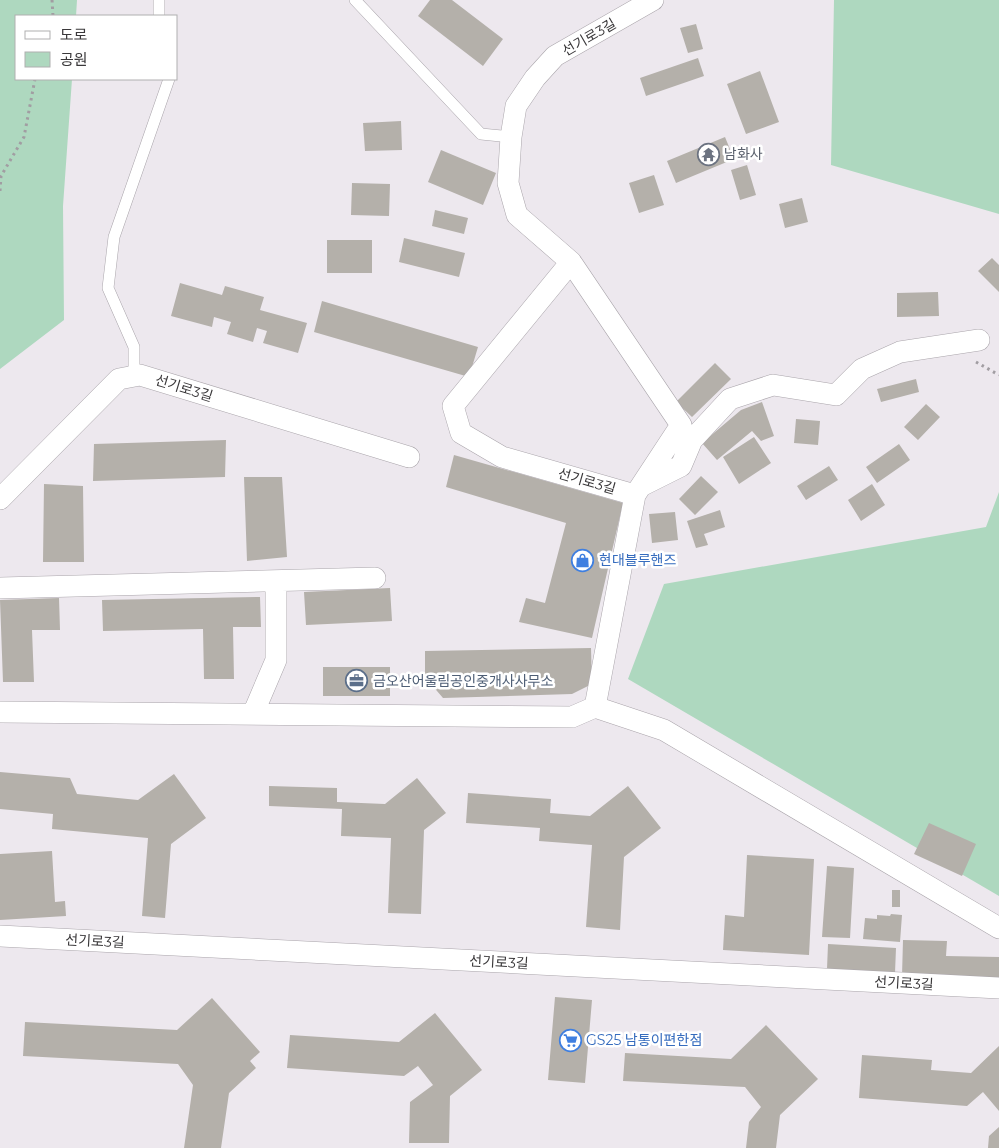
<svg xmlns="http://www.w3.org/2000/svg" width="999" height="1148" font-family="Montserrat,'Noto Sans KR',sans-serif">
  <style>
    .green { fill: #aed8bf }
    .building { fill: #b4b0aa }
    .lines { fill: none; stroke-linecap: round; stroke-linejoin: round }
    .lane-casing { stroke: #aaa5ab; stroke-width: 12 }
    .street-casing { stroke: #aaa5ab; stroke-width: 22 }
    .path { stroke: #a19da2; stroke-width: 3; stroke-dasharray: 2.5 4; stroke-linecap: butt }
    .lane { stroke: #fff; stroke-width: 11 }
    .street { stroke: #fff; stroke-width: 21 }
    .labels { text-anchor: middle; dominant-baseline: central; stroke-width: 5; stroke-linejoin: round; paint-order: stroke }
    .street-label { font-size: 14px; fill: #3a383a; stroke: #fff }
    .worship-label { font-size: 14px; fill: #5b616d; stroke: #fff; text-anchor: start }
    .shop-label { font-size: 14px; fill: #366cbe; stroke: #fff; text-anchor: start }
    .service-label { font-size: 14px; fill: #4e5e75; stroke: #fff; text-anchor: start }
  </style>
  <rect width="100%" height="100%" fill="#ede8ee"/>
  <!-- green -->
  <path class="green" d="M0,0H77L76,16H16V79H72L63,206L64,320L0,369Z
    M834,0H999V214L831,165Z
    M999,492V896L628,679L664,584L986,527Z"/>
  <!-- building -->
  <path class="building" d="M430,0H452L503,39L483,66L418,16Z
    M696,24L703,49L688,53L680,28Z
    M698,58L704,76L646,96L640,78Z
    M760,71L779,122L746,134L727,84Z
    M401,121L402,150L365,151L363,123Z
    M725,137L734,159L676,183L667,161Z
    M441,150L496,173L483,205L428,182Z
    M747,165L756,195L740,200L731,170Z
    M654,175L664,205L639,213L629,183Z
    M352,183L390,184L389,216L351,215Z
    M802,198L808,222L785,228L779,204Z
    M435,210L468,218L464,234L432,226Z
    M404,238L465,253L459,277L399,262Z
    M327,240H372V273H327Z
    M992,258L999,265V292L978,271Z
    M180,283L222,295L225,286L264,297L260,310L307,323L298,353L263,343L267,331L257,328L253,342L227,334L231,322L214,317L212,327L171,316Z
    M938,292L939,316L897,317V293Z
    M322,301L478,347L469,377L314,332Z
    M715,363L731,379L692,417L676,402Z
    M916,379L919,392L881,402L877,389Z
    M762,402L774,436L761,441L752,431L717,460L702,443L741,410Z
    M926,404L940,417L918,440L904,427Z
    M796,419L820,421L818,445L794,443Z
    M754,437L771,463L739,484L723,457Z
    M226,440L225,477L93,481L94,444Z
    M899,444L910,460L877,483L866,467Z
    M454,455L623,503L592,638L519,622L526,598L545,603L566,523L446,487Z
    M829,466L838,480L806,500L797,486Z
    M701,476L718,492L695,515L679,499Z
    M244,477H282L287,557L247,561Z
    M44,484L83,486L84,562H43Z
    M872,484L885,505L861,521L848,500Z
    M720,510L725,527L704,534L708,545L696,548L687,521Z
    M675,512L678,540L652,543L649,514Z
    M390,588L392,621L306,625L304,592Z
    M260,597L261,627H233L234,679H204L203,629L103,631L102,600Z
    M59,598L60,630H32L34,682H3L0,600Z
    M591,648L592,684L572,694L443,698L425,677V651Z
    M323,667H390V696H323Z
    M0,772L70,778L77,794L138,800L174,774L206,818L171,844L165,918L142,916L148,838L52,829L53,814L0,809Z
    M417,778L446,813L424,830L421,914L388,913L391,838L341,836L342,809L269,806V786L337,788V802L385,804Z
    M628,786L661,828L624,857L620,930L586,927L592,845L539,841L540,828L466,823L468,793L551,799L550,813L590,816Z
    M929,823L976,844L962,876L914,854Z
    M52,851L55,902L65,901L66,916L0,920V854Z
    M747,855L814,859L809,955L723,950L725,915L744,917Z
    M827,866L854,868L850,938L822,937Z
    M892,890H900V907H892Z
    M891,914L902,915L900,942L863,939L865,918L877,919V915L890,916Z
    M903,940L947,941L946,956L999,957V978L902,976Z
    M828,944L896,948L895,973L827,969Z
    M555,997L592,1000L585,1083L548,1080Z
    M212,998L260,1052L250,1061L256,1068L229,1093L221,1148H184L193,1085L178,1064L23,1056L25,1022L177,1030Z
    M435,1013L482,1070L450,1096L449,1143H409L410,1102L433,1085L418,1066L404,1076L287,1068L290,1035L399,1042Z
    M766,1025L818,1079L780,1115L776,1148H746L749,1122L761,1107L745,1087L623,1081L625,1053L731,1059Z
    M999,1046V1111L983,1092L967,1106L859,1098L862,1055L932,1060L931,1070L971,1073Z
    M999,1127V1148H988L989,1136Z"/>
  <g class="lines">
    <defs>
      <path id="lane" d="M355,0L481,134L511,137
        M159,16V0
        M134,376V347L108,288L114,237L169,79"/>
      <path id="street" d="M571,262L453,406L461,433L502,457L635,495
        M641,486L681,466L692,440L730,399L773,385L836,395L862,369L900,352L979,340
        M0,499L119,379L140,375L409,457
        M0,588L375,578
        M595,707L635,495L681,425L571,262L517,215L508,183L511,137L516,106L535,78L555,56L653,0
        M0,712L572,717L595,707L664,730L999,928
        M253,714L276,660V581
        M0,936L999,988"/>
    </defs>
    <!-- lane casing -->
    <use href="#lane" class="lane-casing"/>
    <!-- street casing -->
    <use href="#street" class="street-casing"/>
    <!-- path -->
    <path class="path" d="M52,0L53,16
      M0,191L1,176L24,137L35,79
      M976,362L999,375"/>
    <!-- lane -->
    <use href="#lane" class="lane"/>
    <!-- street -->
    <use href="#street" class="street"/>
  </g>
  <!-- icons -->
  <defs>
    <symbol id="temple-ring" viewBox="-11 -11 22 22"><circle r="9.5" fill="#fff" stroke="#6b7280" stroke-width="1.5"/><path d="M0-6L5-2H3V0L6.5 2.5H4V6H1.5V3h-3V6H-4V2.5H-6.5L-3 0V-2H-5Z" fill="#6b7280"/></symbol>
    <symbol id="shop-ring" viewBox="-11 -11 22 22"><circle r="9.5" fill="#fff" stroke="#3f7fe0" stroke-width="1.5"/><path d="M-5-2.5h2.3a2.7 3.5 0 0 1 5.4 0H5L5.5 6h-11ZM-1.5-2.5h3a1.5 2.3 0 0 0-3 0Z" fill="#3f7fe0"/></symbol>
    <symbol id="office-ring" viewBox="-11 -11 22 22"><circle r="9.5" fill="#fff" stroke="#5c6f8a" stroke-width="1.5"/><path d="M-6-3h4V-5.5h4V-3h4V5H-6ZM-1-4.5V-3h2v-1.5ZM-6 0V1H6V0Z" fill="#5c6f8a"/></symbol>
    <symbol id="supermarket-ring" viewBox="-11 -11 22 22"><circle r="9.5" fill="#fff" stroke="#3f7fe0" stroke-width="1.5"/><path d="M-6-5.5h2.5l.6 2H6L4.5 2H-2.5L-4.4-4H-6ZM-1.5 3.2a1.3 1.3 0 1 0 .1 0ZM3 3.2a1.3 1.3 0 1 0 .1 0Z" fill="#3f7fe0"/></symbol>
  </defs>
  <g fill-rule="evenodd">
    <use href="#temple-ring" x="696" y="142" width="25" height="25"/>
    <use href="#shop-ring" x="570" y="548" width="25" height="25"/>
    <use href="#office-ring" x="344" y="668" width="25" height="25"/>
    <use href="#supermarket-ring" x="558" y="1028" width="25" height="25"/>
  </g>
  <g class="labels">
    <!-- street labels -->
    <g class="street-label">
      <text transform="translate(589 37) rotate(-30)">선기로3길</text>
      <text transform="translate(184 388) rotate(17)">선기로3길</text>
      <text transform="translate(587 481) rotate(16)">선기로3길</text>
      <text transform="translate(95 941) rotate(3)">선기로3길</text>
      <text transform="translate(499 962) rotate(3)">선기로3길</text>
      <text transform="translate(904 983) rotate(3)">선기로3길</text>
    </g>
    <!-- worship labels -->
    <g class="worship-label">
      <text x="724" y="154">남화사</text>
    </g>
    <!-- shop labels -->
    <g class="shop-label">
      <text x="599" y="560">현대블루핸즈</text>
      <text x="586" y="1040">GS25 남통이편한점</text>
    </g>
    <!-- service labels -->
    <g class="service-label">
      <text x="373" y="681">금오산어울림공인중개사사무소</text>
    </g>
  </g>
  <!-- legend -->
  <rect x="15" y="15" width="162" height="65" fill="#ffffff" stroke="#b0afb0"/>
  <rect x="25" y="31" width="25" height="8" fill="#ffffff" stroke="#b0afb0"/>
  <text x="60" y="40" font-size="15" fill="#3a383a">도로</text>
  <rect x="25" y="52" width="25" height="15" fill="#aed8bf" stroke="#b0afb0"/>
  <text x="60" y="65" font-size="15" fill="#3a383a">공원</text>
</svg>
